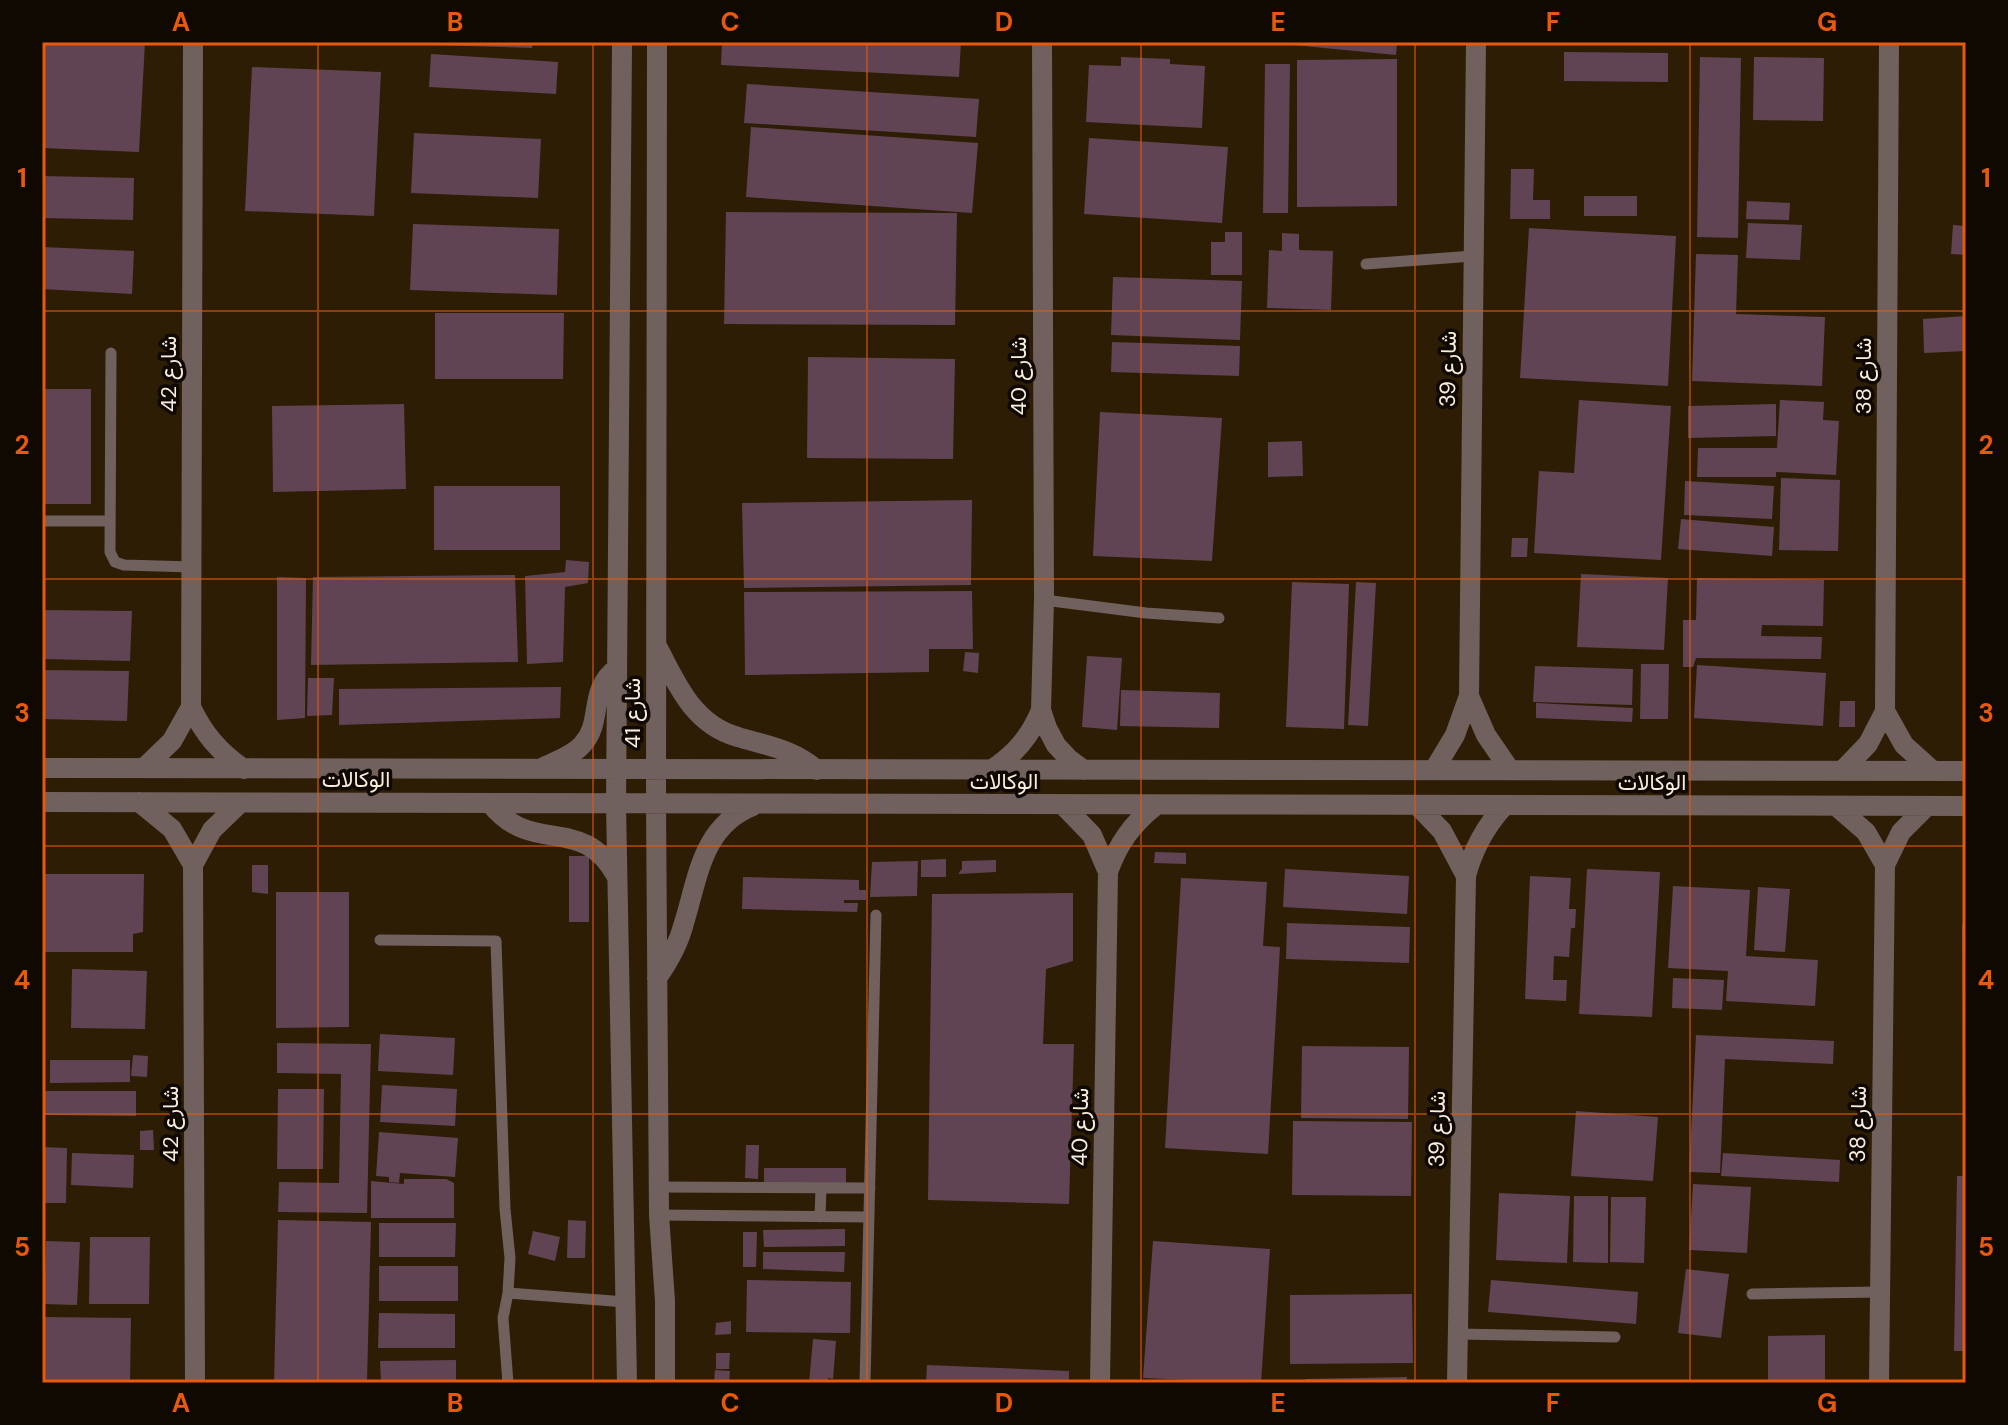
<svg xmlns="http://www.w3.org/2000/svg" width="2008" height="1425" font-family="'DM Sans',Vazirmatn,sans-serif">
  <style>
    .building { fill: #604453 }
    .lines { fill: none; stroke-linecap: round; stroke-linejoin: round }
    .service { stroke: #70615e; stroke-width: 11 }
    .minor { stroke: #70615e; stroke-width: 20 }
    .grid { fill: none; stroke: #e8590c; stroke-width: 2; stroke-opacity: 0.55 }
    .labels { text-anchor: middle; dominant-baseline: central; stroke-width: 7; stroke-linejoin: round; paint-order: stroke }
    .street-label { font-size: 22px; fill: #f7ecdd; stroke: #0f0902 }
    .neatline { fill: none; stroke: #e8590c; stroke-width: 3 }
    .grid-label { font-size: 26px; text-anchor: middle; font-weight: bold; fill: #e8590c }
  </style>
  <rect width="100%" height="100%" fill="#2d1d05"/>
  <!-- building -->
  <path class="building" d="M42,42H145L139,152L42,148Z
    M432,42H533L532,48L432,45Z
    M722,42H961L959,77L721,65Z
    M1283,42H1397L1396,55L1283,44Z
    M1564,52L1668,53V82L1564,81Z
    M431,54L558,62L556,94L429,87Z
    M1121,57L1170,59V64L1205,66L1202,128L1086,122L1089,65L1121,66Z
    M1700,57L1741,58L1738,238L1697,237Z
    M1754,57L1824,58L1823,121L1753,120Z
    M1397,59V206L1297,207V60Z
    M1265,64H1290L1288,213H1263Z
    M252,67L381,72L374,216L245,211Z
    M747,84L979,99L976,137L744,123Z
    M751,127L978,143L972,213L746,197Z
    M414,133L541,139L538,198L411,193Z
    M1089,138L1228,147L1222,223L1084,214Z
    M1511,169H1534L1533,200H1550V219H1510Z
    M42,176L134,178L133,220L42,218Z
    M1584,196H1637V216H1584Z
    M1747,201L1790,203L1789,220L1746,219Z
    M726,212L957,213L955,325L724,324Z
    M1748,223L1802,225L1800,260L1746,258Z
    M413,224L559,229L557,295L410,290Z
    M1953,225L1966,226V255L1951,254Z
    M1529,228L1676,236L1668,386L1520,378Z
    M1225,232H1242V275H1211V242H1225Z
    M1282,233L1299,234V250L1333,251L1331,310L1267,308L1269,250L1282,251Z
    M42,247L134,251L132,294L42,289Z
    M1696,254L1738,255L1736,314L1825,317L1822,386L1692,381Z
    M1113,277L1242,281L1240,340L1111,335Z
    M435,313H564L563,379H435Z
    M1966,316V351L1924,353L1923,319Z
    M1112,342L1240,346L1239,376L1111,372Z
    M808,357L955,359L953,459L807,458Z
    M42,389H91V504H42Z
    M1579,400L1671,406L1661,560L1534,553L1539,471L1574,473Z
    M1780,400L1824,402L1823,420L1839,421L1836,475L1776,472V477H1697L1698,448H1777Z
    M404,404L406,489L273,492L272,406Z
    M1776,404V436L1688,438V406Z
    M1100,412L1222,418L1212,561L1093,556Z
    M1302,441L1303,476L1268,477V442Z
    M1781,478L1840,480L1838,551L1779,550Z
    M1685,481L1774,486L1772,519L1684,515Z
    M434,486H560V550H434Z
    M972,500L971,585L744,588L742,503Z
    M1681,519L1774,527L1772,556L1678,549Z
    M1512,538H1528L1527,557H1511Z
    M566,560L589,562L588,583L565,587L563,662L527,664L525,576L565,572Z
    M1581,574L1668,578L1664,650L1577,647Z
    M515,575L518,662L311,665L313,577Z
    M277,577L306,578L305,718L277,720Z
    M1697,578L1824,580L1823,626L1762,625L1761,636L1822,637L1821,659L1696,658L1693,667H1683V620H1696Z
    M1292,582L1349,584L1344,729L1286,727Z
    M1356,582L1376,583L1368,726L1348,725Z
    M972,591L973,649H929V672L745,675L744,592Z
    M42,610L132,611L130,661L42,659Z
    M965,652L979,653L978,673L963,671Z
    M1087,656L1122,658L1117,730L1082,727Z
    M1641,664H1669L1668,719H1640Z
    M1697,665L1826,673L1823,726L1694,718Z
    M1535,666L1633,669L1632,705L1533,702Z
    M42,670L129,671L127,721L42,719Z
    M308,678H334L332,715L307,716Z
    M561,687L560,718L339,725V689Z
    M1121,690L1220,693L1219,728L1120,726Z
    M1840,701H1855V727H1839Z
    M1536,703L1633,708L1632,722L1536,718Z
    M1155,852L1186,853V864L1154,863Z
    M569,856H589V922H569Z
    M946,859V877H921V860Z
    M996,860V872L958,874L962,869V861Z
    M918,861L917,896L870,897L872,862Z
    M252,865H268V894L252,892Z
    M1285,869L1409,876L1407,914L1283,907Z
    M1587,869L1660,872L1652,1017L1579,1014Z
    M42,874H144L143,932L133,934V952H42Z
    M1530,876L1571,878L1569,909H1576L1575,928H1571L1569,957L1554,956L1553,980H1567L1566,1001L1525,999Z
    M743,877L859,880V890H866V900H844V903H858L857,912L742,909Z
    M1181,878L1267,882L1263,946L1280,947L1268,1154L1165,1148Z
    M1673,886L1750,890L1746,956L1818,960L1815,1006L1726,1001L1728,971L1668,968Z
    M1758,887L1790,889L1785,952L1754,950Z
    M276,892H349V1027L276,1028Z
    M1073,893V961L1046,969L1043,1044H1074L1069,1204L928,1200L932,894Z
    M1287,923L1410,927L1409,963L1286,959Z
    M1962,924H1966V1093H1963Z
    M72,969L147,971L145,1029L71,1028Z
    M1673,978L1724,980L1722,1010L1672,1008Z
    M380,1034L455,1038L453,1075L378,1071Z
    M1696,1035L1834,1041L1833,1064L1725,1059L1720,1173L1689,1172Z
    M277,1043L371,1044L367,1213L278,1212L279,1182L339,1183L341,1074L277,1073Z
    M1302,1046L1409,1047L1408,1119L1301,1118Z
    M133,1055L148,1056L147,1077L131,1076Z
    M50,1060H130V1082L50,1083Z
    M382,1085L457,1089L455,1126L380,1122Z
    M278,1089H324L323,1169H277Z
    M45,1091H136V1116L45,1115Z
    M1576,1111L1658,1117L1653,1181L1571,1176Z
    M1293,1121L1412,1122L1411,1196L1292,1195Z
    M153,1130L154,1150H140V1131Z
    M379,1132L458,1138L455,1177L400,1173L399,1183L389,1182V1177L376,1176Z
    M746,1145H759L758,1179L745,1178Z
    M42,1147L67,1148L66,1203H42Z
    M72,1153L134,1155L133,1188L71,1185Z
    M1723,1153L1840,1160L1839,1182L1721,1176Z
    M764,1168H846V1186L764,1185Z
    M1957,1176H1966V1351H1954Z
    M404,1179H446L454,1183V1218H371V1181L404,1184Z
    M1693,1184L1751,1187L1747,1253L1689,1250Z
    M1499,1193L1570,1196L1567,1263L1496,1260Z
    M1574,1196H1608V1263L1573,1262Z
    M1611,1197H1646L1644,1263L1610,1262Z
    M278,1220L371,1222L367,1383H274Z
    M568,1220L586,1221L585,1258H567Z
    M379,1223H456L455,1257H379Z
    M845,1229V1246L764,1247L763,1230Z
    M533,1231L560,1237L555,1261L528,1254Z
    M743,1232H757L756,1267H743Z
    M90,1237H150L149,1304H89Z
    M46,1241L80,1242L77,1305L44,1304Z
    M1153,1241L1270,1249L1261,1383L1143,1378Z
    M763,1252H845L844,1272L763,1269Z
    M379,1266H458V1301H379Z
    M1686,1269L1729,1274L1721,1338L1678,1333Z
    M747,1280L851,1282L850,1333L746,1332Z
    M1491,1280L1638,1292L1636,1324L1488,1312Z
    M1412,1294L1413,1363L1290,1364V1295Z
    M379,1313L455,1314V1348H378Z
    M42,1317L131,1318L130,1383H42Z
    M731,1321V1334L715,1335L716,1323Z
    M1825,1335V1383H1768V1336Z
    M813,1339L836,1341L833,1379L828,1378V1383H809Z
    M716,1353H730L729,1369H716Z
    M456,1360V1383H381L380,1361Z
    M927,1365L1069,1371V1383H926Z
    M715,1370L730,1371L729,1383H714Z
    M1407,1377V1383H1305V1379Z"/>
  <g class="lines">
    <!-- service -->
    <path class="service" d="M1366,264L1473,256
      M111,353L110,552L115,562L124,565L192,567
      M42,521H109
      M1044,600L1146,613L1219,618
      M380,940L496,941L505,1209L510,1258L508,1293
      M659,1187L870,1188
      M659,1215L869,1217
      M820,1217L821,1188
      M1752,1294L1880,1292
      M1458,1334L1615,1337
      M508,1383L503,1318L508,1293L626,1302
      M865,1383L876,915"/>
    <!-- minor -->
    <path class="minor" d="M622,42L616,804L627,1383
      M657,42L656,804L659,1215L665,1301V1383
      M1042,42L1044,600L1041,710L1047,728L1056,745L1069,759L1084,770
      M658,648C677,685 694,725 738,737C768,746 792,749 817,770
      M1469,696L1486,735L1510,770
      M191,707C204,734 219,752 244,769
      M1885,711L1904,745L1933,771
      M544,767C556,761 572,756 582,745C604,722 587,690 617,668
      M42,768L1966,771
      M144,768L172,741L191,707L193,42
      M991,770C1015,754 1030,737 1041,710
      M1434,770L1455,735L1469,696L1476,42
      M1842,771L1868,744L1885,711L1889,42
      M42,802L1966,806
      M139,802L172,829L193,865L195,1383
      M490,803C533,858 582,812 617,877
      M1064,806L1092,835L1108,872
      M1418,806L1442,831L1466,876
      M1836,806L1866,832L1885,865
      M193,865L212,830L240,803
      M657,978C669,961 679,943 684,923C698,878 702,826 753,806
      M1100,1383L1108,872C1118,844 1132,824 1155,806
      M1457,1383L1466,876C1473,849 1485,827 1504,806
      M1879,1383L1885,865L1901,832L1927,806"/>
  </g>
  <!-- grid -->
  <path class="grid" d="M318,42V1383M593,42V1383M867,42V1383M1141,42V1383M1415,42V1383M1690,42V1383M42,311H1966M42,579H1966M42,846H1966M42,1114H1966"/>
  <g class="labels">
    <!-- street labels -->
    <g class="street-label">
      <text transform="translate(1448 369) rotate(-89)">شارع 39</text>
      <text transform="translate(168 374) rotate(-90)">شارع 42</text>
      <text transform="translate(1018 376) rotate(-90)">شارع 40</text>
      <text transform="translate(1863 376) rotate(-90)">شارع 38</text>
      <text transform="translate(632 713) rotate(-90)">شارع 41</text>
      <text x="356" y="779">الوكالات</text>
      <text x="1004" y="781">الوكالات</text>
      <text x="1652" y="782">الوكالات</text>
      <text transform="translate(170 1124) rotate(-90)">شارع 42</text>
      <text transform="translate(1858 1124) rotate(-89)">شارع 38</text>
      <text transform="translate(1080 1127) rotate(-89)">شارع 40</text>
      <text transform="translate(1437 1129) rotate(-89)">شارع 39</text>
    </g>
  </g>
  <!-- border -->
  <rect width="2008" height="1425" fill="none" stroke="#0f0902" stroke-width="88"/>
  <rect x="44" y="44" width="1920" height="1337" class="neatline"/>
  <g class="grid-label">
    <text x="181" y="31">A</text>
    <text x="455" y="31">B</text>
    <text x="730" y="31">C</text>
    <text x="1004" y="31">D</text>
    <text x="1278" y="31">E</text>
    <text x="1553" y="31">F</text>
    <text x="1827" y="31">G</text>
    <text x="22" y="187">1</text>
    <text x="1986" y="187">1</text>
    <text x="22" y="454">2</text>
    <text x="1986" y="454">2</text>
    <text x="22" y="722">3</text>
    <text x="1986" y="722">3</text>
    <text x="22" y="989">4</text>
    <text x="1986" y="989">4</text>
    <text x="22" y="1256">5</text>
    <text x="1986" y="1256">5</text>
    <text x="181" y="1412">A</text>
    <text x="455" y="1412">B</text>
    <text x="730" y="1412">C</text>
    <text x="1004" y="1412">D</text>
    <text x="1278" y="1412">E</text>
    <text x="1553" y="1412">F</text>
    <text x="1827" y="1412">G</text>
  </g>
</svg>
